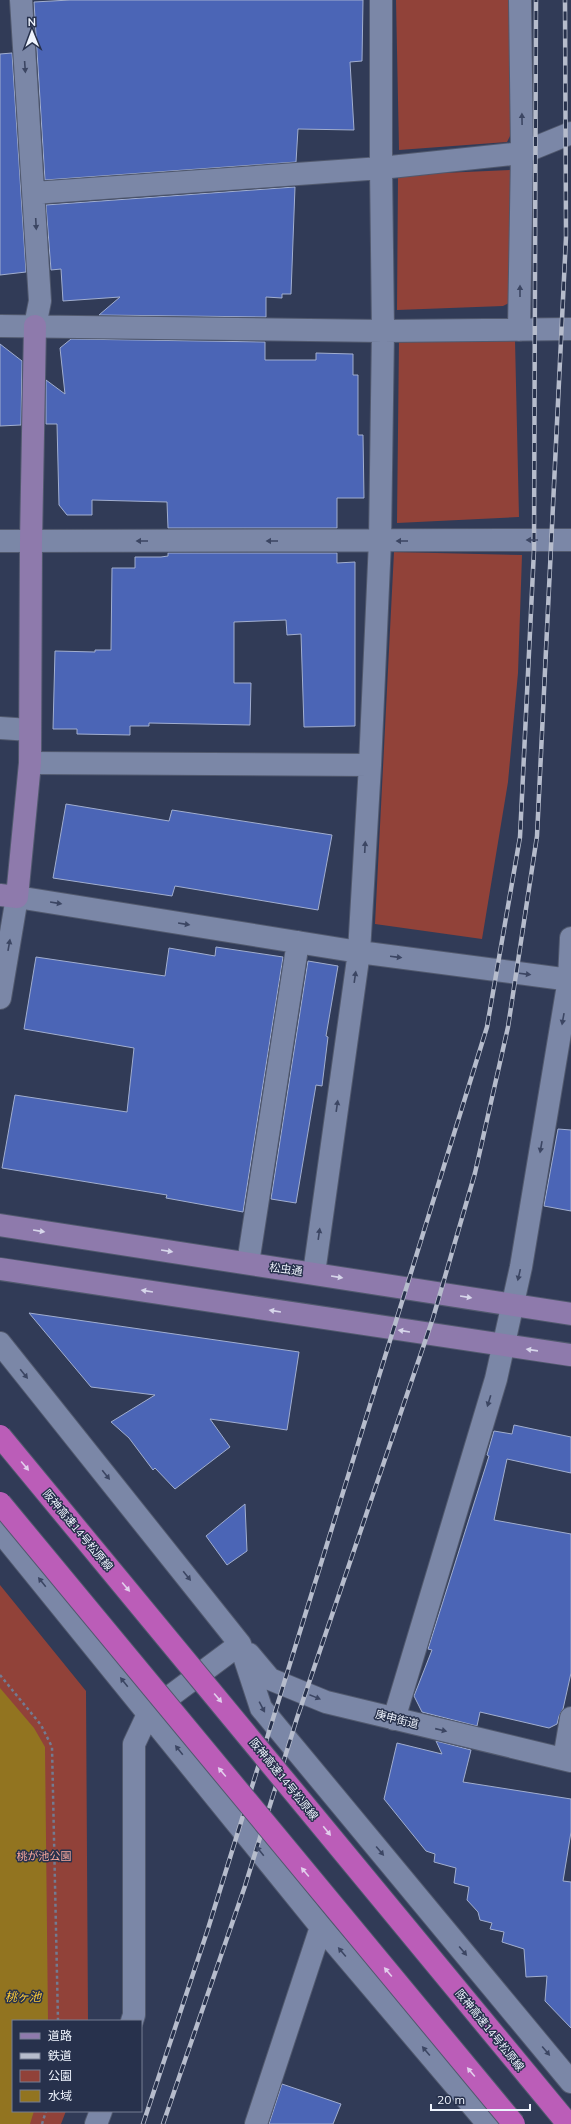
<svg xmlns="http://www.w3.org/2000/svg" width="571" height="2124" font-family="Mulish,'Noto Sans JP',sans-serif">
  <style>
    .green { fill: #914239 }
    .water { fill: #927420 }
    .building { fill: #4b65b6; stroke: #a1aecf }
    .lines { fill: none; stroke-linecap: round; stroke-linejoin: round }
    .street-casing { stroke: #51596e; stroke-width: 24 }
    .secondary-casing { stroke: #51596e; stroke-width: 24 }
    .path { stroke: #737b91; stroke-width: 2.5; stroke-dasharray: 3 3; stroke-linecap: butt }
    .street { stroke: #7b87a7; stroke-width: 22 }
    .secondary { stroke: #8e7aac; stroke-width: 22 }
    .rail-casing { stroke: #b6bccc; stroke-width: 4.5 }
    .rail { stroke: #27314c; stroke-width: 3; stroke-dasharray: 9; stroke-linecap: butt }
    .highway-bridge-casing { stroke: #51596e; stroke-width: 24; stroke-linecap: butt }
    .highway-bridge { stroke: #bb5db8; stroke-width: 22 }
    .oneway { fill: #3c4663 }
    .oneway2 { fill: #d7d6ea }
    .oneway3 { fill: #e2ceec }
    .labels { text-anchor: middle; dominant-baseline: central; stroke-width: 3; stroke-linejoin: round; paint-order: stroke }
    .street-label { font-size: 11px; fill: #eff4fe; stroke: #27314c }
    .park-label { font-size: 11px; fill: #f8a89d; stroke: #27314c }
    .water-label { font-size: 12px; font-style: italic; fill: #fcca37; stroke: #27314c }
  </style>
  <rect width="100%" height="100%" fill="#313b57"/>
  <!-- green -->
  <path class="green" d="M396,0H515L513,130L507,142L399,150Z
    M510,170L511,302L503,306L397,310L398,175Z
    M399,338L515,340L519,517L397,523Z
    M394,552L522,555L518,673L508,782L482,939L375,924Z
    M0,1585L86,1691L88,2021H13V2111H66L61,2124H0Z"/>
  <!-- water -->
  <path class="water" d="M0,1688L34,1728L45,1747L48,2021H13V2111H34L30,2124H0Z"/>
  <!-- building -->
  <path class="building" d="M70,0H363L362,61L350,62L354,130L298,129L296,162L45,180L34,2Z
    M12,53L26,272L0,275V54Z
    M295,187L291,294H282V298L266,297V317L99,315L120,297L63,301L61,269L51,270L46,205Z
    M71,339L265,342V360H316V353L353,354V375H358V435H363L364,498H337V528H168L167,502L92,500V515H67L59,505L57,424H46V380L65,394L60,348Z
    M0,344L22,361L21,425L0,426Z
    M168,553H337V563L355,562V726L304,727L301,634L287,635L286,620L234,622V683H251L250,725L149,723V726H130V735L77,734V729H53L55,651L95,652V650H111L112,568H135V557H161L168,556Z
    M66,804L169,821L172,810L332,835L318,910L175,886L172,896L53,878Z
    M216,947L283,957L243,1212L166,1198L167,1195L2,1168L15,1095L127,1112L134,1048L24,1029L36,957L165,976L169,948L215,956Z
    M308,961L338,966L326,1036L328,1037L322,1086L316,1085L296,1203L271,1199Z
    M558,1129L571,1130V1211L544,1206Z
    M29,1313L299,1352L287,1430L210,1419L230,1447L175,1489L155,1468L153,1470L129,1438L111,1422L155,1395L91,1387Z
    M514,1425L571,1437V1473L507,1459L494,1520L571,1534V1673L563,1709L559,1716L557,1724L549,1728L480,1712L477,1726L422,1712L414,1696L432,1650L428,1649L489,1456L487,1455L494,1431L512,1434Z
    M245,1504L247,1551L227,1565L206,1536Z
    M436,1741L471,1750L463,1782L571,1799V1832L563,1881L571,1882V2028L545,2001L547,1976L526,1977L524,1949L502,1942L504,1932L490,1929L492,1923L480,1920L478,1912L467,1900L469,1887L454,1883L456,1868L434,1862L435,1854L426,1851L384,1799L397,1743L442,1754Z
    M282,2084L341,2104L333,2124H269Z"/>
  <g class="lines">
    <defs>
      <path id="street" d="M21,0L40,301L35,326
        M34,193L381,168L522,153L571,133
        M0,326L383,331L571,329
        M519,330L522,153L520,0
        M0,541L571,540
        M0,728L30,730
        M30,763L370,765
        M0,998L17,897L359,952L571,980
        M248,1263L298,942
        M314,1273L359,952L370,765L380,541L383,331L381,168V0
        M0,1343L240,1644L261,1708L571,2082
        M0,1531L321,1927L488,2124
        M249,1654L270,1679L326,1702L571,1761
        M394,1719L496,1379L521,1267L569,979L571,938
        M564,1759L571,1718
        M132,2021L134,2015V1744L149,1712L240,1644
        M96,2124L101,2111
        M256,2124L321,1927"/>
      <path id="secondary" d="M0,895L17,897L30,763L31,541L35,326
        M0,1225L571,1314
        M0,1269L571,1355"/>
    </defs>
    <!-- street casing -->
    <use href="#street" class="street-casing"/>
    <!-- secondary casing -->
    <use href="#secondary" class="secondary-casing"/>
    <!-- path -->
    <path class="path" d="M0,1675L41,1725L52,1747L58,2021
      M42,2124L46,2111"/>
    <!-- street -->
    <use href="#street" class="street"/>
    <!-- secondary -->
    <use href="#secondary" class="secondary"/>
    <defs>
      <path id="rail" d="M143,2124L207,1932L487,1027L520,837L534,550L536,0
        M163,2124L245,1886L297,1718L433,1318L475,1173L508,1027L537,836L566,237L565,0"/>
    </defs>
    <!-- rail casing -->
    <use href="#rail" class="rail-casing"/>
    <!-- rail -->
    <use href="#rail" class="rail"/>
    <defs>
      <path id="highway-bridge" d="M0,1436L568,2124
        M0,1503L514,2124"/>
    </defs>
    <!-- highway-bridge casing -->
    <use href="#highway-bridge" class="highway-bridge-casing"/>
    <!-- highway-bridge -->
    <use href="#highway-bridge" class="highway-bridge"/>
  </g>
  <!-- one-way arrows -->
  <defs><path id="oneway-solid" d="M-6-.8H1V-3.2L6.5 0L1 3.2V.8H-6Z"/></defs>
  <g class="oneway">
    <use href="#oneway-solid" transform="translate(25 67) rotate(86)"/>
    <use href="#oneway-solid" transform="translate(522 119) rotate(-91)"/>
    <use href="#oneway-solid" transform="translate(36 224) rotate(87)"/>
    <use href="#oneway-solid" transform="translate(520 291) rotate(-90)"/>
    <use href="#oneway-solid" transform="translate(532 540) rotate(180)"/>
    <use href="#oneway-solid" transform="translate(142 541) rotate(-180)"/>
    <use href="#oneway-solid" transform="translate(272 541) rotate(-180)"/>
    <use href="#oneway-solid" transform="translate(402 541) rotate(180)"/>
    <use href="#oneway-solid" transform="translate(365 847) rotate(-87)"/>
    <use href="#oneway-solid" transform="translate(56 903) rotate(9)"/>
    <use href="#oneway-solid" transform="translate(184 924) rotate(9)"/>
    <use href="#oneway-solid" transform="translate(9 945) rotate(-80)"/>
    <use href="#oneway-solid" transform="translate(396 957) rotate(7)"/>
    <use href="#oneway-solid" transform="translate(525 974) rotate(7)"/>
    <use href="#oneway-solid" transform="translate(355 977) rotate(-82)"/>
    <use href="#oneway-solid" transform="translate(563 1019) rotate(100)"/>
    <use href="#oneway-solid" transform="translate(337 1106) rotate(-82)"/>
    <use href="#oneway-solid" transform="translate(541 1147) rotate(100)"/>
    <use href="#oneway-solid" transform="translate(319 1234) rotate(-82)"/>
    <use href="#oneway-solid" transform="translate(519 1275) rotate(103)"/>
    <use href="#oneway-solid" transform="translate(24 1374) rotate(51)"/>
    <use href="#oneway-solid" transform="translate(489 1401) rotate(107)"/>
    <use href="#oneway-solid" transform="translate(106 1475) rotate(51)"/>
    <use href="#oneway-solid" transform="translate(187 1576) rotate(51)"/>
    <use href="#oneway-solid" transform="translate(42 1582) rotate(-129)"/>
    <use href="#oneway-solid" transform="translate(124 1682) rotate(-129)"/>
    <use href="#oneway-solid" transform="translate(315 1697) rotate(22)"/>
    <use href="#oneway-solid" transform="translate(262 1707) rotate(62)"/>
    <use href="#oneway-solid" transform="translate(441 1730) rotate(13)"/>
    <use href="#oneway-solid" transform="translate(179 1750) rotate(-129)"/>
    <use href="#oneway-solid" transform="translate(260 1851) rotate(-129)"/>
    <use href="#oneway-solid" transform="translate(380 1851) rotate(50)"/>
    <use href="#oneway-solid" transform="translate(463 1951) rotate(50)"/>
    <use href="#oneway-solid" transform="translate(342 1952) rotate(-130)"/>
    <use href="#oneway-solid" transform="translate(426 2051) rotate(-130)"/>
    <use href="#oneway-solid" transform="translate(546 2051) rotate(50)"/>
  </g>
  <g class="oneway2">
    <use href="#oneway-solid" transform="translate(39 1231) rotate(9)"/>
    <use href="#oneway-solid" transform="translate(167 1251) rotate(9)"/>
    <use href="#oneway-solid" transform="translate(337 1277) rotate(9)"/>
    <use href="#oneway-solid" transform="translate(147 1291) rotate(-171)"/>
    <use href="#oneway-solid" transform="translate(466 1297) rotate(9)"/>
    <use href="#oneway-solid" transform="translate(275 1311) rotate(-171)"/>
    <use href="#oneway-solid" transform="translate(404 1331) rotate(-171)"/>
    <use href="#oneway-solid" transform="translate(532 1350) rotate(-172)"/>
  </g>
  <g class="oneway3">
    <use href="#oneway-solid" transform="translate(25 1466) rotate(50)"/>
    <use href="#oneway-solid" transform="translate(126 1587) rotate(50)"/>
    <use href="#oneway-solid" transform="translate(218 1698) rotate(50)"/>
    <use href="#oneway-solid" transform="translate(222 1772) rotate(-130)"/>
    <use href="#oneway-solid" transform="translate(327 1831) rotate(51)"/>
    <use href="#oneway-solid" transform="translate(305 1872) rotate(-130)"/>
    <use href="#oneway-solid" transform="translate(388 1972) rotate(-130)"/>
    <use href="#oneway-solid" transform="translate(471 2072) rotate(-130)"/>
  </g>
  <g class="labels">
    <!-- street labels -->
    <g class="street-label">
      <text transform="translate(286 1269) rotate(8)">松虫通</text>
      <text transform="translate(78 1530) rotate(50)">阪神高速14号松原線</text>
      <text transform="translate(397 1719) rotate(14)">庚申街道</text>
      <text transform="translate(284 1779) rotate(51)">阪神高速14号松原線</text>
      <text transform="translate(490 2030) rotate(51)">阪神高速14号松原線</text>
    </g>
    <!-- park labels -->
    <g class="park-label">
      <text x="44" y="1856">桃が池公園</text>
    </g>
    <!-- water labels -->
    <g class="water-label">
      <text x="23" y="1996">桃ヶ池</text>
    </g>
  </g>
  <!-- legend -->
  <rect x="12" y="2020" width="130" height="92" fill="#27314c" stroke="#777f93"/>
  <rect x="20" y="2033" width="20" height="6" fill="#8e7aac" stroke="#777f93"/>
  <text x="48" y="2040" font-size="12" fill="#eff4fe">道路</text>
  <rect x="20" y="2053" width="20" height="6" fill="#b6bccc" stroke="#777f93"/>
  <text x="48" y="2060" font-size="12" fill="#eff4fe">鉄道</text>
  <rect x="20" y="2070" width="20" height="12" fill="#914239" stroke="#777f93"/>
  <text x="48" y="2080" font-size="12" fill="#eff4fe">公園</text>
  <rect x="20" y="2090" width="20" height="12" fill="#927420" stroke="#777f93"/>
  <text x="48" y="2100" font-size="12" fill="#eff4fe">水域</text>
  <!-- north arrow -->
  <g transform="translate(32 32) rotate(359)" stroke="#27314c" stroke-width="3" paint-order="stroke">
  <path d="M0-3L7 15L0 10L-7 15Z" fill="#eff4fe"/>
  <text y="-6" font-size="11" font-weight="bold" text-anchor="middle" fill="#eff4fe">N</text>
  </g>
  <!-- scale -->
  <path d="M431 2104v6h99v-6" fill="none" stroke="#eff4fe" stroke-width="2"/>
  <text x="437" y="2104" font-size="12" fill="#eff4fe" stroke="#27314c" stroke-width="3" paint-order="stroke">20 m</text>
</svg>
